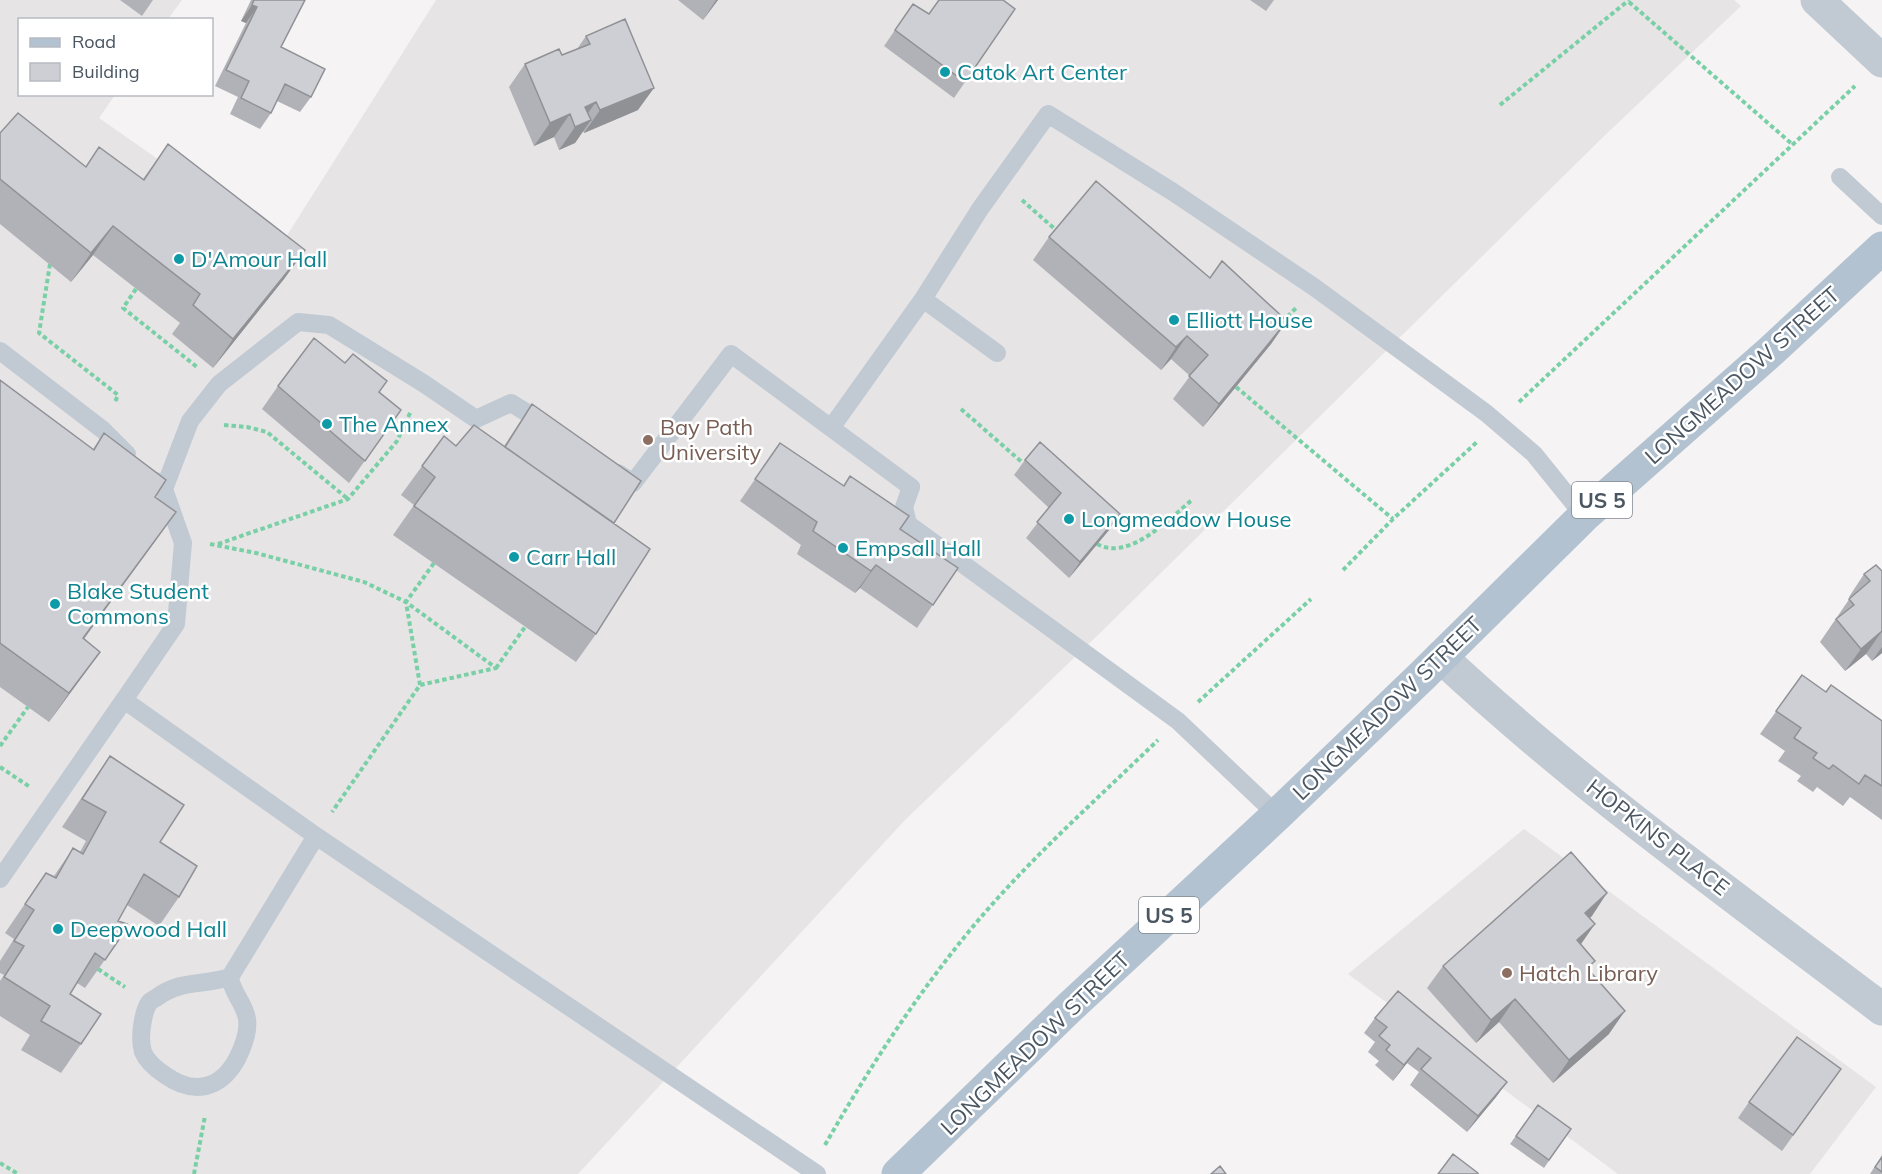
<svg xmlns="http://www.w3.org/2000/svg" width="1882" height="1174" font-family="Mulish,sans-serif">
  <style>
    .education { fill: #e6e4e5 }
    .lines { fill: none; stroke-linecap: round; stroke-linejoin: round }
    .path { stroke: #7ad0a6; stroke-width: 4; stroke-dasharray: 4.5 3; stroke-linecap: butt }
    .service { stroke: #c1cad2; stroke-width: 18 }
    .minor { stroke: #c1cad2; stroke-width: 33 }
    .primary { stroke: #b3c2d1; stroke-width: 33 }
    .wall { fill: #b0b2b7 }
    .shaded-wall { fill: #909195 }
    .building { fill: #cdcfd5; stroke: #909195; stroke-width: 1.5 }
    .culture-dot { fill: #0f9aa8; stroke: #fff; stroke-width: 2 }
    .education-dot { fill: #8d6e63; stroke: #fff; stroke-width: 2 }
    .labels { text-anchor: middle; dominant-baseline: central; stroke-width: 5; stroke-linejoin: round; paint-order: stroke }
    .shield { fill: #fff; stroke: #808990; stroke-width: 1.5 }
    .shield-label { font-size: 21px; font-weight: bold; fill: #4a5661 }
    .culture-label { font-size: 22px; fill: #0d838f; stroke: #fff; text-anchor: start }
    .street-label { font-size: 22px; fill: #4a5661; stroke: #fff }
    .education-label { font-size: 22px; fill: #785e54; stroke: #fff; text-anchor: start }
  </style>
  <rect width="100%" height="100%" fill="#f5f3f3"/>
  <!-- education -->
  <path class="education" d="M0,0H182L168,19L20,20V94L115,95L99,118L281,245L436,0H1734L1741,6L1600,140L1099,634L905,820L578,1174H0Z
    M1524,829L1876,1087L1810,1174H1618L1348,974Z"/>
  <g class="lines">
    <!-- path -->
    <path class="path" d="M1629,2L1792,144
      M1500,105L1629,0
      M1022,200L1057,231
      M50,264L39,333L118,395L115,402
      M136,289L123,308L197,367
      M1282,322L1296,308
      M1236,387L1393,519
      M1519,402L1855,86
      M961,409L1024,464
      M224,425L247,427L267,432L348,499
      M210,544L256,553L364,582L406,602L496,668L420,685L332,812
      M218,544L348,499L397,441L411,411
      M1097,544C1129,562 1170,518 1192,500
      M1343,570L1393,519L1477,442
      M496,668L525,627
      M420,685L406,602L434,563
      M1198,702L1311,599
      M0,746L28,707
      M0,767L30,787
      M98,969L125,987
      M825,1145C865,1075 908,1008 958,945C1017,870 1090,806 1158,740
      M0,1163L18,1174
      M194,1174L205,1116"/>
    <!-- service -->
    <path class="service" d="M1840,177L1882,216
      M923,299L997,353
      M0,351L103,430L127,454
      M831,428L923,299L980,209L1048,114L1173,192L1314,287L1486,413L1534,454L1584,516
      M618,473L633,483L731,354L911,487L904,507L908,524L1178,721L1277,815
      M164,489L190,421L219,384L298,322L329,325L423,383L476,419L511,403L545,424
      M124,700L176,624L183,543L164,489L156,481
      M316,836L817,1174
      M0,879L124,700L316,836L230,977C232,993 245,1004 247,1019C249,1032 243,1047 237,1059C220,1090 193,1095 165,1075C156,1069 147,1062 143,1052C140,1042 141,1030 143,1020C144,1015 146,1007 149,1003C151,1000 154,999 156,998C181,979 203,986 230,977"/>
    <!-- minor -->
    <path class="minor" d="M1817,0L1882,61
      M1441,657C1578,785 1732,895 1882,1009"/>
    <!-- primary -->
    <path class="primary" d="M898,1174L1071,1006L1277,815L1424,674L1584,516L1771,351L1882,248"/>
  </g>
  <!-- wall -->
  <path class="wall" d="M120,0H153L142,16Z
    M251,0H305L281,47L311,97L300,112L277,101L271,113L260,129L230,114L238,97L215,86L246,23L241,21Z
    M678,0H718L703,20Z
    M1250,0H1274L1266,11Z
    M913,4L929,14L1015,9L954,98L884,46Z
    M586,36L638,110L584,133L583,131L575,143L559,150L554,137L534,146L509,87L525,64L562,55L577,49Z
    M0,133L86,167L143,179L168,144L305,250L284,279L213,368L172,334L180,323L93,255L71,282L0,224Z
    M1049,237L1210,278L1287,321L1271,344L1203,427L1173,399L1190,376L1171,359L1161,370L1033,260Z
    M0,380L93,449L104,433L155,497L156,540L84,639L100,652L49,722L0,687Z
    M278,386L379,392L401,410L349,483L262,409Z
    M532,404L614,523L596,634L576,662L393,535L414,505L401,495L444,436L456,446H504Z
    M780,443L843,486L850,476L900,529L958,568L917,628L860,588L855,593L797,554L801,545L740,501Z
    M1025,460L1109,530L1069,578L1026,538L1049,508L1014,475Z
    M1882,571V653L1872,661L1866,654L1845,671L1820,642L1850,598L1849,597L1864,574Z
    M1802,675L1826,692L1882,721V820L1850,797L1843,806L1817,787L1813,792L1797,781L1801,776L1778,761L1785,751L1760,734Z
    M110,756L160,842L179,897L159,926L127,905L118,921V941L85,988L77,983L70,994L81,1044L61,1073L21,1050L30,1035L0,1016V981L4,975L0,973V961L14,939L5,933L46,873L54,876L73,848L80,852L86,841L62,827L90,785Z
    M1592,916L1589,918L1581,944L1609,1034L1553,1083L1499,1022L1476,1043L1427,988L1443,966Z
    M1375,1018L1507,1082L1496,1097L1467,1132L1410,1085L1419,1072L1407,1063L1393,1081L1375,1065L1379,1061L1368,1052L1375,1042L1364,1033Z
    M1841,1069L1782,1151L1738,1118L1749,1102Z
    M1538,1105L1571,1129L1544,1168L1510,1144Z
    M1882,1155V1174H1870Z"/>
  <!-- shaded-wall -->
  <path class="shaded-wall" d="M716,0H718L703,20Z
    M252,5L257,7L246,23L241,21Z
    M654,88L638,110L584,133L600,110Z
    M596,102L580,124L585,107Z
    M570,114L554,137L534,146L550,123Z
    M591,120L575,143L559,150L575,127Z
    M113,226L93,255L71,282L91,253Z
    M305,250L284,279L213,368L233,339Z
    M1287,321L1271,344L1203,427L1219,404Z
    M1187,336L1171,359L1161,370L1176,347Z
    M176,512L156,540L63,667L83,638Z
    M1120,514L1109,530L1069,578L1080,562Z
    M876,565L860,588L855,593L871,571Z
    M1882,631L1866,654L1845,671L1861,649Z
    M1882,647V653L1872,661Z
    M100,652L79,681L49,722L69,693Z
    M1607,893L1592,916L1570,936L1585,913Z
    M1595,924L1579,947L1577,940Z
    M1515,999L1499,1022L1476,1043L1491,1020Z
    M1625,1011L1609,1034L1553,1083L1569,1060Z
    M1418,1048L1407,1063L1393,1081L1404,1065Z
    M1507,1082L1496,1097L1467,1132L1478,1116Z"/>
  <!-- building -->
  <path class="building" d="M254,0H305L281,47L325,69L311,97L285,84L271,113L241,98L249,81L226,70L257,7L252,5Z
    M939,0H1003L1015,9L965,82L895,30L913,4L929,14Z
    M625,19L654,88L600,110L596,102L585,107L591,120L575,127L570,114L550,123L525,64L559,49L562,55L590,44L586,36Z
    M18,113L86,167L99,147L144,180L168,144L305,250L233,339L193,305L200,294L113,226L91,253L0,179V133Z
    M1096,181L1210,278L1222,261L1287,321L1219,404L1189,376L1208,355L1187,336L1176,347L1049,237Z
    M314,338L345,363L353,354L387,381L379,392L401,410L365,461L278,386Z
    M0,380L94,450L104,433L166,480L155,497L176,512L83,638L100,652L69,693L0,643Z
    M532,404L641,481L614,523L505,447Z
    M474,425L650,549L596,634L414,506L435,477L422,466L444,436L456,446Z
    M1040,442L1120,514L1080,562L1037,522L1061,493L1025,460Z
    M780,443L844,486L850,476L909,516L900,529L958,568L933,605L876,565L871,571L813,531L817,522L755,479Z
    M1876,565L1882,571V631L1861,649L1836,619L1854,605L1849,599L1870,581L1864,574Z
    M1802,675L1826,692L1831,685L1882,721V786L1865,775L1859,784L1833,765L1829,769L1813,758L1817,753L1794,738L1801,728L1776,711Z
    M110,756L184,805L160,842L197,866L179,897L144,874L118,921L127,924L118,941L105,960L95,953L70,994L101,1014L81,1044L41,1021L50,1006L4,977L24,946L14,941L34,910L25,904L46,873L56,878L73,848L83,854L106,812L82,799Z
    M1571,852L1607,893L1585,913L1595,924L1577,940L1595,961L1587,968L1625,1011L1569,1060L1515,999L1491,1020L1443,966Z
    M1398,991L1507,1082L1478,1116L1421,1069L1431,1058L1418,1048L1404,1065L1386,1050L1390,1045L1379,1036L1387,1027L1375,1018Z
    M1797,1037L1841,1069L1793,1135L1749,1102Z
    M1538,1105L1571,1129L1549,1160L1516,1136Z
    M1453,1154L1478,1173V1174H1438Z
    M1882,1157V1172L1875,1167Z
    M1220,1166L1226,1174H1211Z"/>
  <!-- markers -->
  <g class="culture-dot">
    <circle cx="945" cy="72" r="6"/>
    <circle cx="179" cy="259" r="6"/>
    <circle cx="1174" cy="320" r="6"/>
    <circle cx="327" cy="424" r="6"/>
    <circle cx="1069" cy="519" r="6"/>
    <circle cx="843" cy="548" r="6"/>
    <circle cx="514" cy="557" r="6"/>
    <circle cx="55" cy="604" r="6"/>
    <circle cx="58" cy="929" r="6"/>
  </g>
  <g class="education-dot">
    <circle cx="648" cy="440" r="6"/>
    <circle cx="1507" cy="973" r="6"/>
  </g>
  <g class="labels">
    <!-- shield labels -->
    <g class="shield">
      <rect x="1572" y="482" width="60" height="36" rx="4.5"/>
      <rect x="1139" y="897" width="60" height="36" rx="4.5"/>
    </g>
    <g class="shield-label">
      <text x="1602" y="500">US 5</text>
      <text x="1169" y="915">US 5</text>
    </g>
    <!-- culture labels -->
    <g class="culture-label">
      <text x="957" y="72">Catok Art Center</text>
      <text x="191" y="259">D'Amour Hall</text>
      <text x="1186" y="320">Elliott House</text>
      <text x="339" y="424">The Annex</text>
      <text x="1081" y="519">Longmeadow House</text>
      <text x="855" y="548">Empsall Hall</text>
      <text x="526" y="557">Carr Hall</text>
      <text x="67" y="591">Blake Student<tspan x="67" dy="25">Commons</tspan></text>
      <text x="70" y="929">Deepwood Hall</text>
    </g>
    <!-- street labels -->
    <g class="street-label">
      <text transform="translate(1742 375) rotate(-42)">LONGMEADOW STREET</text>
      <text transform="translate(1387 708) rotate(-44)">LONGMEADOW STREET</text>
      <text transform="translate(1658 837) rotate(38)">HOPKINS PLACE</text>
      <text transform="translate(1035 1043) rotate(-44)">LONGMEADOW STREET</text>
    </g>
    <!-- education labels -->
    <g class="education-label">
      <text x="660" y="427">Bay Path<tspan x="660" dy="25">University</tspan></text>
      <text x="1519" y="973">Hatch Library</text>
    </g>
  </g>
  <!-- legend -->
  <rect x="18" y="18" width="195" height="78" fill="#ffffff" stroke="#b7bbc0" stroke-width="1.5"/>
  <rect x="30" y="38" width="30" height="9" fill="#b3c2d1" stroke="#b7bbc0" stroke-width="1.5"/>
  <text x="72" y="48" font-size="18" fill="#4a5661">Road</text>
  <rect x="30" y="63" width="30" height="18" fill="#cdcfd5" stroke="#b7bbc0" stroke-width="1.5"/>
  <text x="72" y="78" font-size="18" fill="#4a5661">Building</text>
</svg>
